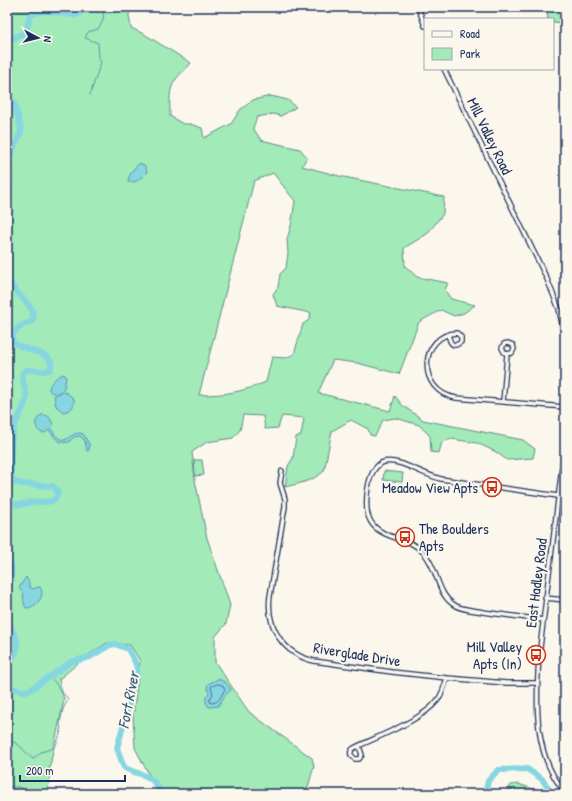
<svg xmlns="http://www.w3.org/2000/svg" width="572" height="801" font-family="'Patrick Hand',sans-serif">
  <style>
    .green { fill: #a2eab7; stroke: #5e8c8a; fill-rule: evenodd }
    .water { fill: #86d6e1; stroke: #5b93ad }
    .lines { fill: none; stroke-linecap: round; stroke-linejoin: round }
    .shore { stroke: #467292; stroke-width: 1 }
    .stream { stroke: #5b93ad; stroke-width: 1 }
    .river { stroke: #86d6e1; stroke-width: 6 }
    .minor-casing { stroke: #1b2f5e; stroke-width: 6 }
    .minor { stroke: #fbf7ec; stroke-width: 3.5 }
    .labels { text-anchor: middle; dominant-baseline: central; stroke-width: 4; stroke-linejoin: round; paint-order: stroke }
    .street-label { font-size: 15px; fill: #1b2f5e; stroke: #fbf7ec }
    .poi-label { font-size: 15px; fill: #1b2f5e; stroke: #fbf7ec; text-anchor: end }
    .water-label { font-size: 16px; font-style: italic; fill: #36597f; stroke: #fbf7ec }
  </style>
  <rect width="100%" height="100%" fill="#fbf7ec"/>
  <filter id="ink" filterUnits="userSpaceOnUse"><feTurbulence type="fractalNoise" baseFrequency=".025" numOctaves="2"/><feDisplacementMap in="SourceGraphic" scale="8" xChannelSelector="R" yChannelSelector="G"/><feConvolveMatrix kernelMatrix="1 2 1 2 8 2 1 2 1" color-interpolation-filters="sRGB"/></filter>
  <g filter="url(#ink)">
    <!-- green -->
    <path class="green" d="M79,7H130L129,16L131,28L144,34L191,63C187,69 180,73 176,79C168,89 170,103 170,116L183,124H190L202,128L204,138L231,124L240,110L253,100L271,96L288,100L296,107L281,116L274,114L257,117L253,128L261,140L300,149L307,157L302,166L339,176L444,197L443,214L427,234L404,248L405,266L417,277L448,283L445,290L451,299L475,305L464,313L454,316L441,310L419,322L399,374L357,363L333,360L318,393L390,411L395,396L402,405L423,420L523,440L535,449L533,458L507,460L496,452L477,443L452,439L442,442L439,453L431,452L430,436L419,425L396,418L383,420L375,436L370,435L368,429L351,420L332,431L324,471C314,481 297,484 285,487L288,466L293,458L296,437L301,435L304,418L282,416L278,428L265,429L263,416L243,415L240,430L233,438L207,442L192,452L195,480L207,538L230,605L226,624L215,637V662L249,712L312,758L314,766L306,794H165L148,773L135,748L133,716L140,661L130,645L107,643L88,655L59,679L64,700L48,775H50L47,794H7V8C29,12 52,6 74,12ZM273,173L295,201L291,226L287,239L288,253L286,268L280,274L278,287L273,294L277,306L311,313L309,320L303,324L294,354L286,358L272,357L266,382C242,392 225,395 199,395L254,181Z
      M546,7H565V23L553,22V19H548Z
      M194,460H202L204,475L195,476Z
      M384,471L403,473L402,482L383,480Z
      M518,784L537,790L541,794H505L511,785Z"/>
    <!-- water -->
    <path class="water" d="M140,163L145,166L147,172C142,177 136,184 128,182C128,176 134,167 140,163Z
      M64,374L66,377L64,388C60,393 53,396 49,390C49,383 57,376 64,374Z
      M62,392L67,393L74,399C75,407 70,411 63,412L56,406L54,396Z
      M41,415C50,415 49,417 53,424L51,428C54,434 58,440 65,440C72,436 75,431 83,434L89,444V450L87,451L85,441L80,436L74,437L69,442C58,444 55,438 49,430C42,437 35,430 36,421Z
      M26,577L29,583V587L34,589L38,587H40C46,596 36,608 26,608C23,602 24,599 23,593L19,588Z
      M218,679C224,681 228,684 231,690L227,693L218,706L209,707C205,702 204,698 209,693L207,687L208,684Z"/>
    <g class="lines">
      <!-- shore -->
      <path class="shore" d="M218,684L222,685L225,689C221,695 220,703 211,703L209,700L213,694L211,687Z"/>
      <!-- stream -->
      <path class="stream" d="M90,95L101,62L99,59L98,43L85,38L88,32L98,29C101,24 105,19 103,13L104,7
        M7,742C18,738 25,754 33,759L41,752L51,749L56,745L61,731L60,723L63,709L68,700C66,695 64,695 61,692C57,686 56,682 50,677
        M7,787H21L25,792L24,794"/>
      <!-- river -->
      <path class="river" d="M7,41L24,33L27,30L29,17C43,5 63,16 77,15L86,9L87,7
        M7,98L14,102L21,129V132L13,150L7,159
        M7,165L10,179L7,189
        M7,280L31,308L34,316L32,321C23,324 10,331 13,342C22,352 58,350 50,370C41,373 30,367 23,372C20,381 28,390 26,399C25,408 18,416 15,425C11,434 8,474 14,482L24,484L52,486L56,489L58,494C54,505 41,501 32,502C22,504 17,507 7,501
        M7,564L11,565L12,569L11,578L7,592
        M7,621C12,630 22,643 15,654C13,658 9,661 7,664
        M7,684C13,690 23,692 30,690L71,662L90,657L110,645L115,644L128,649L135,662L137,668L128,708L117,748L123,765L125,768C142,777 152,772 161,794
        M485,794L488,781L498,770L527,769L542,779L552,794"/>
      <defs>
        <path id="minor" d="M418,7L425,26
          M444,69L547,279L559,309L565,339
          M448,335C450,340 450,345 456,345L461,342V337L457,333C420,334 415,391 456,398L565,407
          M503,402L507,354L512,353L514,349L513,345L508,343L504,344L502,348L504,352L507,354
          M565,442L539,656C536,701 533,756 565,792
          M282,471L280,483L285,499V507L270,596C266,627 283,654 314,661L392,672L447,678L506,683H537
          M545,598L565,600
          M543,620C523,617 503,615 483,612C474,610 464,610 456,606C436,595 439,570 424,553C409,536 390,541 376,528C366,519 366,507 367,495C373,436 409,471 441,479L565,497
          M359,746L362,755L359,759H355L351,755C350,752 351,750 354,748C377,737 422,720 437,701C442,695 445,685 447,678"/>
      </defs>
      <!-- minor casing -->
      <use href="#minor" class="minor-casing"/>
      <!-- minor -->
      <use href="#minor" class="minor"/>
    </g>
  </g>
  <!-- icons -->
  <defs>
    <symbol id="bus-ring" viewBox="-11 -11 22 22"><circle r="9.5" fill="#fbf7ec" stroke="#c8321e" stroke-width="1.5"/><path d="M-5-6H5V4H4V6H2V4H-2V6H-4V4H-5ZM-3.5-4V0h7V-4ZM-3.5 1.2v1.5H-2V1.2ZM2 1.2v1.5H3.5V1.2Z" fill="#c8321e"/></symbol>
  </defs>
  <g fill-rule="evenodd">
    <use href="#bus-ring" x="481" y="476" width="22" height="22"/>
    <use href="#bus-ring" x="394" y="526" width="22" height="22"/>
    <use href="#bus-ring" x="525" y="644" width="22" height="22"/>
  </g>
  <g class="labels">
    <!-- street labels -->
    <g class="street-label">
      <text transform="translate(490 136) rotate(64)">Mill Valley Road</text>
      <text transform="translate(536 583) rotate(-83)">East Hadley Road</text>
      <text transform="translate(357 654) rotate(9)">Riverglade Drive</text>
    </g>
    <!-- poi labels -->
    <g class="poi-label">
      <text x="478" y="487">Meadow View Apts</text>
      <text x="419" y="528" text-anchor="start">The Boulders<tspan x="419" dy="17">Apts</tspan></text>
      <text x="522" y="646">Mill Valley<tspan x="522" dy="17">Apts (In)</tspan></text>
    </g>
    <!-- water labels -->
    <g class="water-label">
      <text transform="translate(128 700) rotate(-79)">Fort River</text>
    </g>
  </g>
  <!-- margin -->
  <rect width="572" height="801" fill="none" stroke="#fbf7ec" stroke-width="24"/>
  <rect x="12" y="12" width="548" height="777" fill="none" stroke="#1b2f5e" stroke-width="1.5" filter="url(#ink)"/>
  <!-- legend -->
  <rect x="424" y="18" width="130" height="52" fill="#fbf7ec" stroke="#a1a7b3"/>
  <rect x="432" y="31" width="20" height="6" fill="#fbf7ec" stroke="#a1a7b3"/>
  <text x="460" y="38" font-size="12" fill="#1b2f5e">Road</text>
  <rect x="432" y="48" width="20" height="12" fill="#a2eab7" stroke="#a1a7b3"/>
  <text x="460" y="58" font-size="12" fill="#1b2f5e">Park</text>
  <!-- north arrow -->
  <g transform="translate(38 38) rotate(97)" stroke="#fbf7ec" stroke-width="3" paint-order="stroke">
  <path d="M0-3L7 15L0 10L-7 15Z" fill="#1b2f5e"/>
  <text y="-6" font-size="11" font-weight="bold" text-anchor="middle" fill="#1b2f5e">N</text>
  </g>
  <!-- scale -->
  <path d="M20 775v6h105v-6" fill="none" stroke="#1b2f5e" stroke-width="2"/>
  <text x="26" y="775" font-size="12" fill="#1b2f5e" stroke="#fbf7ec" stroke-width="3" paint-order="stroke">200 m</text>
</svg>
